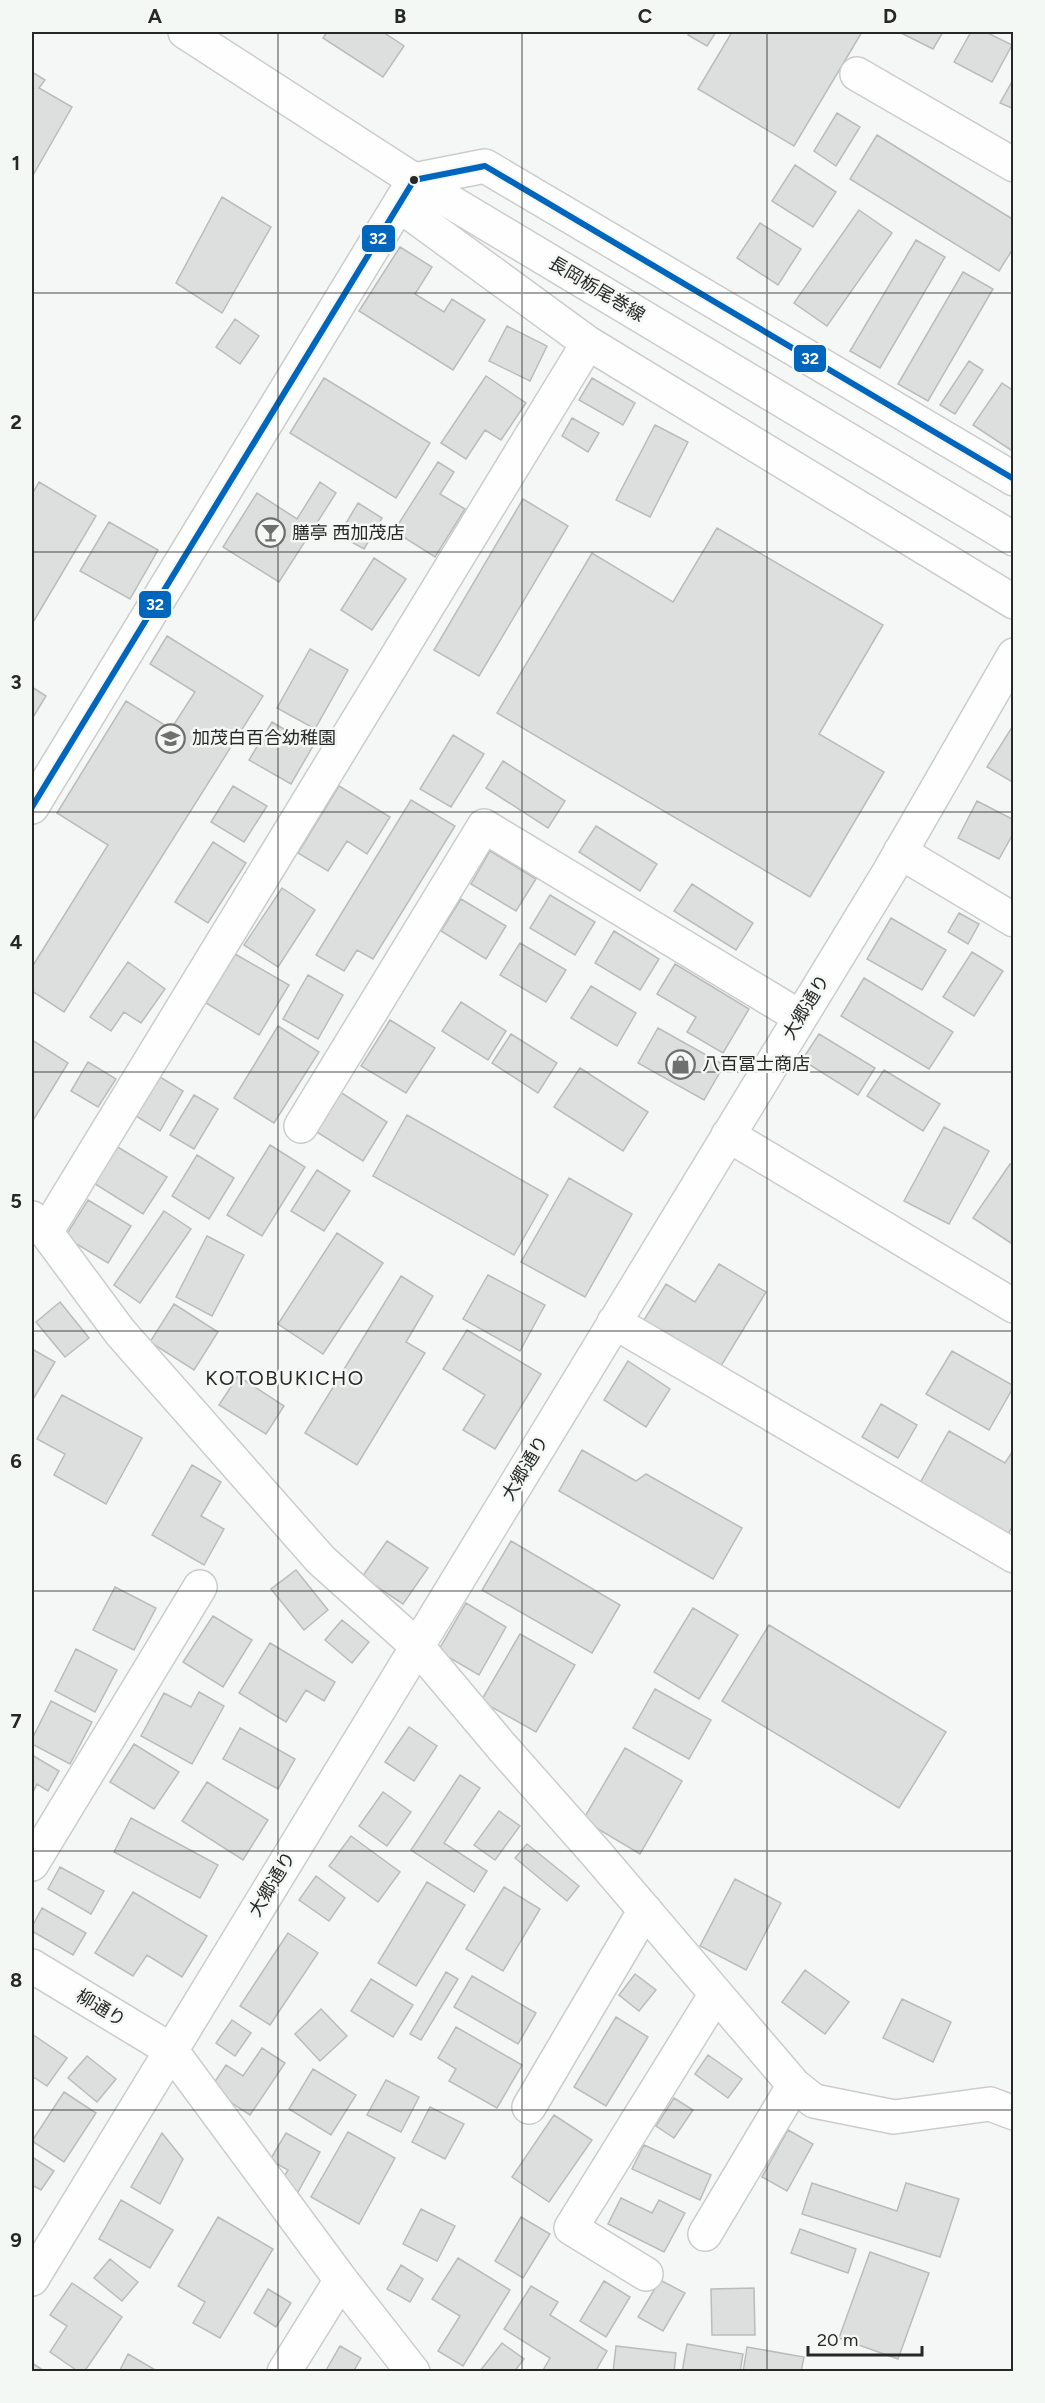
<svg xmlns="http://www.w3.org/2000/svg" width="1045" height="2403" font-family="Figtree,'Noto Sans JP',sans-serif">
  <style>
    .building { fill: #dddfde; stroke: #babcbb; stroke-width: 1.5 }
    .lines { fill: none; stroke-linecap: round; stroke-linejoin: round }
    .minor-casing { stroke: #cbcdcc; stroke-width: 36 }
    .major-casing { stroke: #cbcdcc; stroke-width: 36 }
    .minor { stroke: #fefefe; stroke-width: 33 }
    .major { stroke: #fefefe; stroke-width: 33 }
    .bus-1-casing { stroke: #f4f8f5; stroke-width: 10 }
    .bus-1 { stroke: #0065bd; stroke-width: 6 }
    .grid { fill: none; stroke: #262827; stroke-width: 1.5; stroke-opacity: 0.55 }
    .bus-dot { fill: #262827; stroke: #f4f8f5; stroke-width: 2 }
    .labels { text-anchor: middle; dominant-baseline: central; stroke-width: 5; stroke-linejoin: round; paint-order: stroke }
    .street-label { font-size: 18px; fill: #262827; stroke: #f4f8f5 }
    .poi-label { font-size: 18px; fill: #262827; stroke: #f4f8f5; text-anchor: start }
    .neighbourhood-label { font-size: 20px; letter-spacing: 1.5px; fill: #262827; stroke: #f4f8f5 }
    .line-badge { stroke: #f4f8f5; stroke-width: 2 }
    .badge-label { font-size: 16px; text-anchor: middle; font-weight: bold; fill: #fff }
    .neatline { fill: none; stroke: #262827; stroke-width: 2 }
    .grid-label { font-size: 20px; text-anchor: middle; font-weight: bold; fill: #262827 }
  </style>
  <rect width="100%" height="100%" fill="#f5f7f6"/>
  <!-- building -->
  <path class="building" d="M327,32H383L404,46L383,77L323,38Z
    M691,32H716L707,46L688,35Z
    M732,32H862L794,146L698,89Z
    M899,32H943L933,49Z
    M971,32H986L1012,45L992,82L954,62Z
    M32,72L45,80L39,88L72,107L32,177Z
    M1014,78V109L1000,103Z
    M837,113L860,127L836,166L814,151Z
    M877,135L1014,220V247L999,271L850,179Z
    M795,165L836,192L813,227L772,201Z
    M222,197L271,227L222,313L176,283Z
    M859,210L892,233L827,326L794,303Z
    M760,223L801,249L778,285L737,258Z
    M916,240L945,257L880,368L850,351Z
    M400,247L432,267L415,294L444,312L452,299L485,320L453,370L359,311Z
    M963,272L993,289L928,401L898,384Z
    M235,319L259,336L240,364L216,347Z
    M507,326L547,346L530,381L489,361Z
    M969,361L983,370L955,414L940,405Z
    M486,376L526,403L501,440L485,430L466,459L441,443Z
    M324,378L430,443L396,498L290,433Z
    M592,378L635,403L623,425L579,400Z
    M1002,383L1014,391V452L973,425Z
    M572,418L599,433L588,452L562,436Z
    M655,425L688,442L650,517L616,500Z
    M438,462L454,472L440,494L465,509L435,557L394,531Z
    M39,482L96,516L32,624V494Z
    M320,482L336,493L279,582L223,547L257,493L297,519Z
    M523,499L568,526L479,676L434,650Z
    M358,503L382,518L364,549L339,535Z
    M109,522L158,550L130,599L80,571Z
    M717,528L883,625L819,734L884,772L810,897L497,713L592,553L673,602Z
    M374,558L406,579L372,630L341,610Z
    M167,636L263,696L64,1012L32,991V967L108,845L57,813L126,701L171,729L195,692L150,664Z
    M310,649L348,670L315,729L277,708Z
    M32,687L46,696L32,719Z
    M272,722L313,746L291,784L249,760Z
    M1014,724V783L987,767Z
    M453,735L484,754L451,807L420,789Z
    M503,761L565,801L548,828L486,788Z
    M233,786L267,806L244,842L211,822Z
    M339,786L390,817L367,854L347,841L328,871L298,853Z
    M411,800L455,826L373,959L357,950L344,971L316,955Z
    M977,801L1014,820V832L999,859L958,838Z
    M596,826L657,864L640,891L579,852Z
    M213,842L246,863L208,923L175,902Z
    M490,851L536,879L516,911L471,884Z
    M692,884L753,923L736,950L674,911Z
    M282,888L315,910L278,967L244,945Z
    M550,895L595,922L575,955L530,928Z
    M461,899L506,926L486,959L441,931Z
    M959,913L979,924L968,944L948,932Z
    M891,918L946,950L922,990L867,959Z
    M614,931L659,959L640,990L595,963Z
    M520,943L566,970L546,1002L500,975Z
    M972,952L1003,971L974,1016L943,997Z
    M235,954L289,985L259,1035L206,1003Z
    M128,962L165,989L141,1023L124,1012L111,1031L90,1017Z
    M675,964L749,1009L723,1053L687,1032L696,1017L657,994Z
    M308,975L343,995L318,1039L283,1019Z
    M864,978L953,1032L929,1069L841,1016Z
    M591,986L636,1013L617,1046L571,1018Z
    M461,1002L506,1031L488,1060L442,1031Z
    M390,1020L435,1048L406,1093L361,1066Z
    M278,1026L319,1052L274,1123L234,1098Z
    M658,1028L724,1065L704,1100L638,1063Z
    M511,1034L557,1063L538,1093L492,1063Z
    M819,1034L875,1068L858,1095L802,1060Z
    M32,1040L68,1063L32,1122Z
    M88,1062L116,1079L98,1107L71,1091Z
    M580,1068L648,1112L623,1151L554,1107Z
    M884,1070L940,1104L923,1131L867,1096Z
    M160,1077L183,1091L160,1131L136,1116Z
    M337,1090L387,1122L363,1161L312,1129Z
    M194,1095L218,1109L194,1149L170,1135Z
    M407,1115L548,1195L514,1255L373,1176Z
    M944,1127L989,1151L949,1224L904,1201Z
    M270,1145L305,1167L262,1236L227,1215Z
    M116,1146L167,1177L143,1214L92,1182Z
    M197,1155L234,1178L209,1219L172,1196Z
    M1010,1164L1014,1166V1245L973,1218Z
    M317,1170L350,1191L324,1231L291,1211Z
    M569,1178L632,1214L585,1297L521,1262Z
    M88,1200L131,1226L108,1263L65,1237Z
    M164,1211L191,1229L140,1303L114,1285Z
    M337,1233L383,1263L323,1354L278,1324Z
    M207,1236L244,1255L212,1316L176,1297Z
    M719,1264L766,1292L721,1366L644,1320L666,1284L695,1302Z
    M488,1275L545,1305L520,1351L463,1319Z
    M401,1276L433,1296L406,1342L425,1353L357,1465L305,1433Z
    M60,1302L89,1338L65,1357L36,1322Z
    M174,1304L218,1332L194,1370L150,1342Z
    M467,1330L541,1374L495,1449L463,1430L485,1395L443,1369Z
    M32,1349L55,1362L32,1401Z
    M952,1351L1014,1386L989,1430L926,1394Z
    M628,1361L670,1389L646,1427L604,1400Z
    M238,1376L284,1406L266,1434L219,1405Z
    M62,1395L142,1438L106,1504L54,1475L65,1454L37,1439Z
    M881,1404L917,1425L898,1458L862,1437Z
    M949,1431L1005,1463L1014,1449V1524L1008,1534L920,1483Z
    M582,1450L636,1481L646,1474L742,1528L713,1579L559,1491Z
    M192,1465L221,1482L201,1516L224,1529L204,1565L152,1535Z
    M387,1541L428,1568L403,1604L362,1577Z
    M511,1541L620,1605L592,1653L482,1590Z
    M296,1570L328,1610L304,1630L271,1589Z
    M115,1587L156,1608L134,1650L93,1630Z
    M466,1603L506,1627L479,1675L438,1651Z
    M693,1608L738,1635L699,1699L654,1672Z
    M213,1616L252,1640L223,1687L183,1662Z
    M342,1620L369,1642L352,1663L325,1640Z
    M769,1625L946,1732L899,1808L722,1701Z
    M520,1634L575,1665L536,1732L481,1701Z
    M270,1643L335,1682L324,1701L306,1690L286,1722L239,1693Z
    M76,1649L117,1670L95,1712L55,1691Z
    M655,1689L711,1720L689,1759L633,1728Z
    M199,1692L224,1706L192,1764L141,1736L164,1693L191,1707Z
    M51,1701L92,1722L70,1764L32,1744V1739Z
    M409,1727L437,1746L414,1781L385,1762Z
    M240,1728L295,1759L278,1789L223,1759Z
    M134,1744L179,1772L154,1809L110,1782Z
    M625,1748L682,1781L640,1854L583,1820Z
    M32,1755L59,1771L48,1791L37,1784L32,1794Z
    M460,1775L480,1788L444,1843L487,1871L474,1892L411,1850Z
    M207,1782L268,1820L243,1860L182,1821Z
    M383,1792L411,1812L387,1846L359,1826Z
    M499,1811L520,1826L495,1860L474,1845Z
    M131,1818L218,1865L200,1898L114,1852Z
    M351,1836L400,1872L378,1902L329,1866Z
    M527,1844L579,1886L567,1901L515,1858Z
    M60,1867L104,1891L91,1914L48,1889Z
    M316,1876L345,1898L329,1921L299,1900Z
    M735,1879L781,1903L746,1970L700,1946Z
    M427,1882L465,1905L416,1986L378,1963Z
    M504,1887L540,1909L503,1971L466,1949Z
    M133,1892L207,1936L182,1977L147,1955L133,1976L95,1953Z
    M42,1908L86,1933L73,1955L32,1931V1927Z
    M288,1933L318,1953L270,2025L240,2006Z
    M805,1970L849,2002L825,2034L782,2002Z
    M446,1972L458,1979L421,2040L410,2034Z
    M635,1974L656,1990L639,2011L619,1995Z
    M472,1976L536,2013L518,2044L454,2007Z
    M371,1979L413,2005L393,2037L351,2011Z
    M902,1999L951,2022L933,2062L883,2038Z
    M321,2009L347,2036L320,2061L295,2034Z
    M616,2017L648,2037L606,2106L574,2087Z
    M232,2020L251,2033L235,2056L216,2043Z
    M456,2027L522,2065L497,2108L449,2081L456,2069L438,2058Z
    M32,2034L67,2058L47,2086L32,2076Z
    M262,2048L285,2063L250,2115L210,2089L226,2065L243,2076Z
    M708,2055L742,2079L728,2098L695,2074Z
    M87,2056L116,2079L97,2102L68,2078Z
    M313,2069L356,2095L331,2135L289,2109Z
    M386,2080L419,2097L401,2132L367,2115Z
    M64,2092L96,2113L64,2162L32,2141Z
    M674,2098L693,2110L674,2138L656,2126Z
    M430,2107L464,2124L445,2159L412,2142Z
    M554,2115L592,2140L549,2202L512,2177Z
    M788,2130L813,2144L787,2191L762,2177Z
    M348,2132L395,2158L359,2224L311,2197Z
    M162,2133L183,2159L160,2204L131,2187Z
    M286,2133L320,2152L298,2192L281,2182L288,2170L270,2160Z
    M644,2145L711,2175L700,2200L632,2169Z
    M32,2157L54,2171L41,2190L32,2185Z
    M812,2183L897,2211L906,2183L959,2199L940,2257L802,2214Z
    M621,2198L652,2213L659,2200L685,2213L664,2252L608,2224Z
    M121,2200L173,2230L150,2268L99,2239Z
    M421,2209L455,2226L437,2261L403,2244Z
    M218,2217L273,2249L220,2338L193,2323L205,2302L178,2286Z
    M521,2217L550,2234L523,2278L495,2261Z
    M800,2229L856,2249L848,2273L791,2253Z
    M870,2252L929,2273L898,2359L839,2338Z
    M458,2258L510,2290L463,2366L438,2351L460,2316L432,2299Z
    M110,2259L138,2282L122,2301L94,2278Z
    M401,2265L423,2279L410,2302L387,2289Z
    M660,2280L685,2293L663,2331L638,2317Z
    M604,2281L630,2297L606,2337L580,2321Z
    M72,2283L122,2317L84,2372H79L50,2352L67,2326L50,2315Z
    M531,2286L558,2302L550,2315L607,2351L595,2372H542L550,2358L504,2329Z
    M754,2288L755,2335H712L711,2289Z
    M268,2289L291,2303L276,2327L254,2313Z
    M502,2343L524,2359L514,2372H479Z
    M687,2344L743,2354L740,2372H682Z
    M340,2346L361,2358L353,2372H325Z
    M616,2346L676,2353L674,2372H613Z
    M747,2347L804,2357L801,2372H743Z
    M128,2354L157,2371V2372H119Z
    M32,2363L46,2372H32Z"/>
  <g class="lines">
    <defs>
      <path id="minor" d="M857,74L1014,165
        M399,205L588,343L1014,602
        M32,807L414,180L485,166L1014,479
        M900,852L1014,920
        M301,1126L484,826L800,1017
        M728,1135L1014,1306
        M32,1218L46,1232L120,1332L321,1560L417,1646L502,1747L595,1852L794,2085L814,2101L894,2117L990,2104L1014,2113
        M46,1232L588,343
        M614,1322L1014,1556
        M32,1864L200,1587
        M32,1966L171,2050L341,2280L413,2372
        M529,2107L645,1910
        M705,2234L794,2085
        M646,2274L571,2228L716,1994
        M32,2279L889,872L1014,655
        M284,2372L341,2280"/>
      <path id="major" d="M185,32L414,180L1014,539"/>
    </defs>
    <!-- minor casing -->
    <use href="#minor" class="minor-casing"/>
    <!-- major casing -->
    <use href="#major" class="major-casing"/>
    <!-- minor -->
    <use href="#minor" class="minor"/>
    <!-- major -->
    <use href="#major" class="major"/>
    <defs>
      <path id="bus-1" d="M32,807L414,180L485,166L1014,479"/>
    </defs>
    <!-- bus-1 casing -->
    <use href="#bus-1" class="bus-1-casing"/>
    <!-- bus-1 -->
    <use href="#bus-1" class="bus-1"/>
  </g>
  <!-- grid -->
  <path class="grid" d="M278,32V2372M522,32V2372M767,32V2372M32,293H1014M32,552H1014M32,812H1014M32,1072H1014M32,1331H1014M32,1591H1014M32,1851H1014M32,2110H1014"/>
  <!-- icons -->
  <defs>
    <symbol id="bar-ring" viewBox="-11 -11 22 22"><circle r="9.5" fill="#f4f8f5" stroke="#6e706f" stroke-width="1.5"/><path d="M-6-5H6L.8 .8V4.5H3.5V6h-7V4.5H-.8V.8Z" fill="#6e706f"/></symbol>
    <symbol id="school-ring" viewBox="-11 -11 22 22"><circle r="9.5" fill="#f4f8f5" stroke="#6e706f" stroke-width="1.5"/><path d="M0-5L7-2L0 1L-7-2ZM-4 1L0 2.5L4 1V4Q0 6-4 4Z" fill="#6e706f"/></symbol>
    <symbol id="shop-ring" viewBox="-11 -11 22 22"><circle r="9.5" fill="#f4f8f5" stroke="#6e706f" stroke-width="1.5"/><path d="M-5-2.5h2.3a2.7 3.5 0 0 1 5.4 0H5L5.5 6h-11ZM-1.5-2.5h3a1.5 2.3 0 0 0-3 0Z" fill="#6e706f"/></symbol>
  </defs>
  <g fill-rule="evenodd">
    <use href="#bar-ring" x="254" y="516" width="33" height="33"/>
    <use href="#school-ring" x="154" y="722" width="33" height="33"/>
    <use href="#shop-ring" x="664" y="1048" width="33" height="33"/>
  </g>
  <!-- markers -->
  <circle class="bus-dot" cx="414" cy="180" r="5"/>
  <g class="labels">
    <!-- street labels -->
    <g class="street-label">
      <text transform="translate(597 289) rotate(31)">長岡栃尾巻線</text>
      <text transform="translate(806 1007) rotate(-59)">大郷通り</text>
      <text transform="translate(525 1468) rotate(-59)">大郷通り</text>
      <text transform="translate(272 1884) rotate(-59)">大郷通り</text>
      <text transform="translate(101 2008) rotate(31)">柳通り</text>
    </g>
    <!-- poi labels -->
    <g class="poi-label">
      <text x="292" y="533">膳亭 西加茂店</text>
      <text x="192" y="738">加茂白百合幼稚園</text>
      <text x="702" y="1064">八百冨士商店</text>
    </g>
    <!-- neighbourhood labels -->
    <g class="neighbourhood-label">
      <text x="285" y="1378">KOTOBUKICHO</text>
    </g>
  </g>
  <g class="line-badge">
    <rect x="361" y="224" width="35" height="29" rx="6" fill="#0065bd"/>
    <rect x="793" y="344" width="34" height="29" rx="6" fill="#0065bd"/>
    <rect x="138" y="590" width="34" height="29" rx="6" fill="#0065bd"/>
  </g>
  <g class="badge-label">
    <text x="378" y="244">32</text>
    <text x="810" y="364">32</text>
    <text x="155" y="610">32</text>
  </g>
  <!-- border -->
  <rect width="1045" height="2403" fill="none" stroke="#f4f8f5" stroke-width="66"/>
  <!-- scale -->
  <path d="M808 2346v9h114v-9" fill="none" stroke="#262827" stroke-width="3"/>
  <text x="817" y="2346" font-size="18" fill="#262827" stroke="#f4f8f5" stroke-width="4.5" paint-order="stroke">20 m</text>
  <rect x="33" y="33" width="979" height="2337" class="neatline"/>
  <g class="grid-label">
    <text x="155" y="23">A</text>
    <text x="400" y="23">B</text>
    <text x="645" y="23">C</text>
    <text x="890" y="23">D</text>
    <text x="16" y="170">1</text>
    <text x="16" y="429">2</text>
    <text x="16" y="689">3</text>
    <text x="16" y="949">4</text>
    <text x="16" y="1208">5</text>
    <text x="16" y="1468">6</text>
    <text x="16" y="1728">7</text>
    <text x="16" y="1987">8</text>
    <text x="16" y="2247">9</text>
  </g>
</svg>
